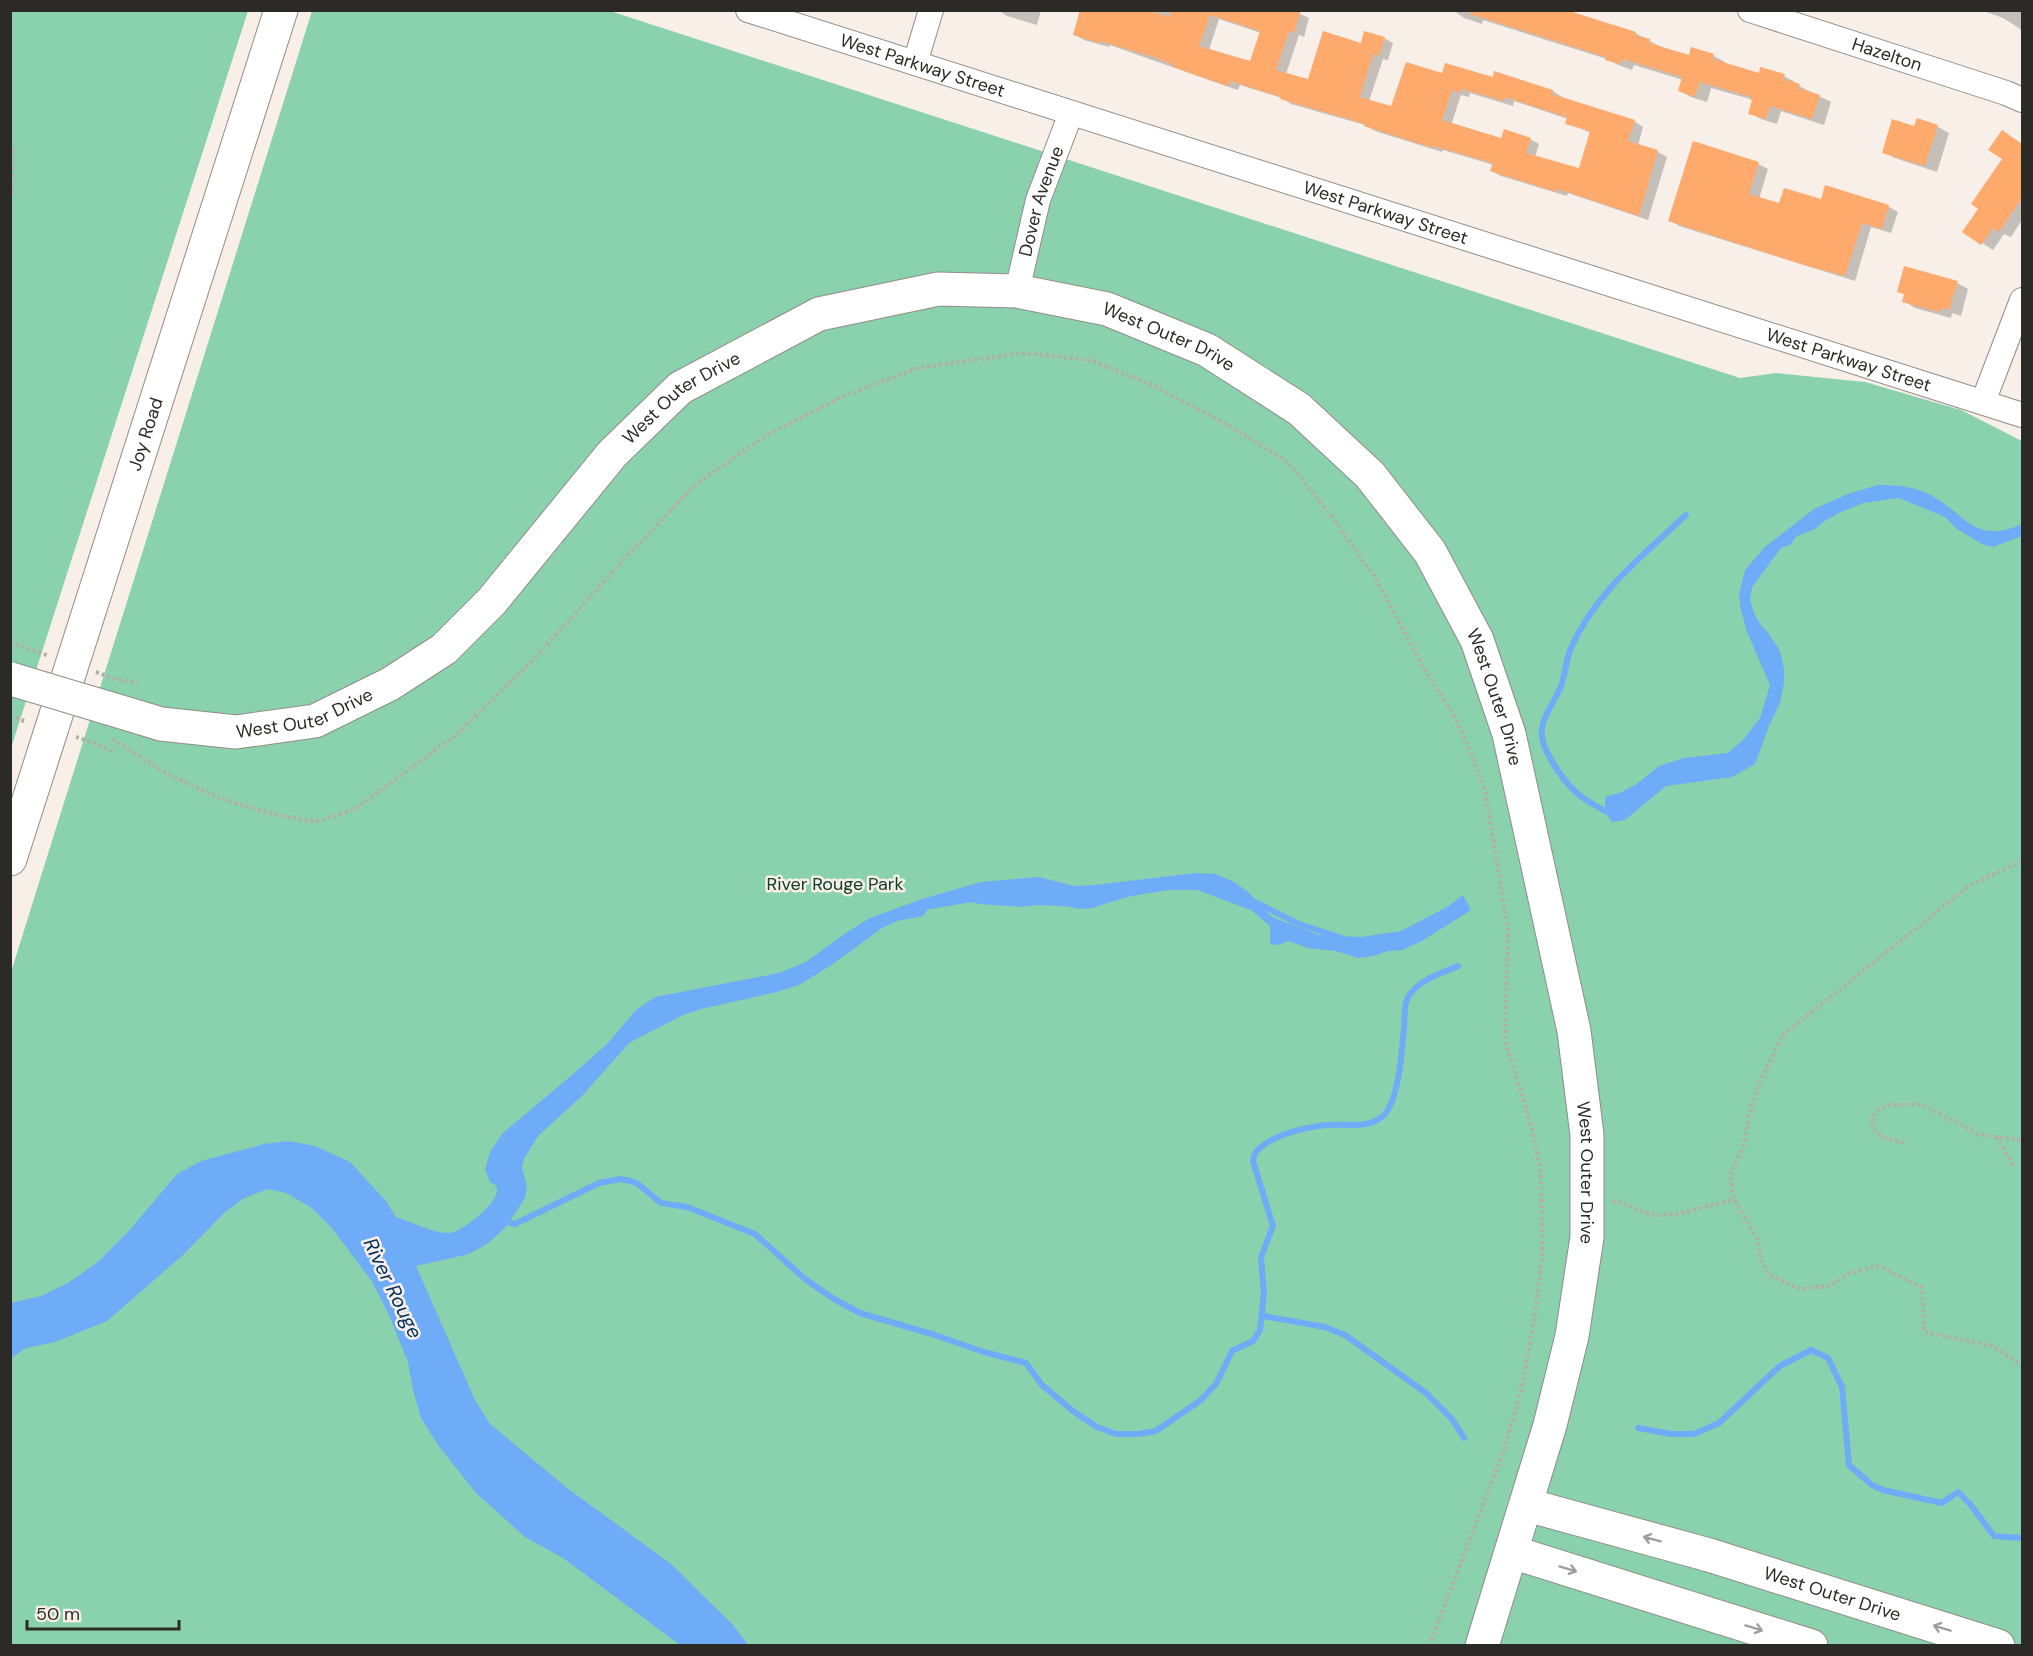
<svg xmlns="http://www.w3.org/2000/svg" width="2033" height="1656" font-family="'DM Sans',sans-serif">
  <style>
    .green { fill: #8ad1ae }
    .water { fill: #6eacf7 }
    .shadow { fill: #0003; fill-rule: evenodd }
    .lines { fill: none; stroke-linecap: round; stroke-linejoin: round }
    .stream { stroke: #6eacf7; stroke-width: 6 }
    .building { fill: #ffaa6d; fill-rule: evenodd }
    .minor-casing { stroke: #928c85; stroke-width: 26 }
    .secondary-casing { stroke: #928c85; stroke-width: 35 }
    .path { stroke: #b4aea8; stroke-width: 4; stroke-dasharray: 3 3; stroke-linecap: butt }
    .minor { stroke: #fff; stroke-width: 24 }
    .secondary { stroke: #fff; stroke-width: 33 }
    .secondary-bridge-casing { stroke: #928c85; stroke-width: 35; stroke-linecap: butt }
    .secondary-bridge { stroke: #fff; stroke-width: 33 }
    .oneway { stroke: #a09f9e }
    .labels { text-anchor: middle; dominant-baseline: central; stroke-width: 5; stroke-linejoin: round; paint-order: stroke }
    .street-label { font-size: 18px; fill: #2c2a27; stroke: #f7efe8 }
    .park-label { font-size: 18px; fill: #10402d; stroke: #f7efe8 }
    .water-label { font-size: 20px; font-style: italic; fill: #012f5c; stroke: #f7efe8 }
  </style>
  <rect width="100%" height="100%" fill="#f7efe8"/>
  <!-- green -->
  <path class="green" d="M11,11H248L11,748Z
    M312,11H610L1740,378L1776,373L1865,382L1961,410L2022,441V1645L11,1646V972Z"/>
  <!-- water -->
  <path class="water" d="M1878,485C1893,485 1910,486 1924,492C1964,509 1972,547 2022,524V536L1993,547L1982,544L1957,529L1945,517L1899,498L1863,503L1839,513L1823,522L1815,529L1797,536L1790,545L1781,548L1752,587L1750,600L1754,613L1760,624L1769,634L1780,651L1784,669V683L1780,703L1769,726L1755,764L1732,777L1666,786L1625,820L1612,822L1605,811V797L1622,792L1638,783L1659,766L1684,758L1728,753L1743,740L1760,718L1770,685L1747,632L1741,610L1739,594L1745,570L1765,547L1814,509L1848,494Z
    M1195,873L1216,874L1236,883L1249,893L1272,917L1319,935L1361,937L1401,931L1447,907L1463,895L1471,910L1422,941L1402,950L1388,951L1374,956L1358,958L1336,951L1308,948L1289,941L1279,945L1270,944V926L1251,910L1197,890H1169L1131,896L1092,908L1080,909L1064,906L1037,905L1023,907L980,904L958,899L938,902L930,906L923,916L897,921L882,928L833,964L799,985L777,992L705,1008L683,1015L629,1043L582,1096L538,1136L524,1159L522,1168L527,1186L525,1198L505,1228L487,1244L469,1254L416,1266L475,1400L490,1424L567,1488L671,1564L733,1625L748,1645H680L563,1558L525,1537L476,1493L438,1445L421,1418L413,1390L408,1362L388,1313L371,1280L331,1227L312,1208L286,1193L268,1189L244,1198L223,1214L183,1255L107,1321L55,1342L26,1348L11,1358V1303L41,1296L68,1283L98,1262L128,1232L177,1174L201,1161L264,1144L288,1141L315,1146L350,1162L386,1201L396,1217C410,1221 440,1237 454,1232C467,1228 515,1191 490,1182L485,1170L490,1152L503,1133L572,1075L607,1044L636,1010L655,997L779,973L806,962L846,933L870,918L922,899L981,882L1039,877L1074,886L1095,885Z"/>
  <!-- shadow -->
  <path class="shadow" d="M998,10H1041L1037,25L1007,16Z
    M1081,10H1292L1309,18L1304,37L1299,35L1286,74L1309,81L1362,45L1384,38L1393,43L1388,60L1383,59L1369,101L1392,108L1443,75L1494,79L1553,91L1562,97L1561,99L1634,121L1643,127L1638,146L1658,152L1667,157L1648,220L1568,193L1567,196L1501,176L1492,171L1494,165L1443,150L1442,152L1375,131L1365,125L1291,104L1282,98L1240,85L1238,90L1223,85L1110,45L1109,47L1084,40L1074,34ZM1219,19L1261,33L1251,63L1209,50ZM1470,93L1513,106L1514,101L1568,119L1567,123L1591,133L1580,170L1535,157L1539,144L1530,139L1502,140L1451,125L1461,95L1469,97Z
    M1453,10H1570L1581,17L1635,33L1661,47L1690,57L1714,56L1725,62L1724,64L1760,75L1784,76L1795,82V84L1831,102L1824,125L1781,111L1777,124L1761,119L1750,113L1754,100L1711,88L1707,102L1691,97L1680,91L1683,80L1634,65L1632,70L1618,65L1607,59L1483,20L1482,24L1464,18Z
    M1981,10H2022V30L2003,18Z
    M1917,120L1938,127L1949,133L1937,172L1895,158L1883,152L1915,128Z
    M2013,138L2022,145V220L2011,237L2004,234L1993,250L1964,231L1980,208Z
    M1694,143L1758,164L1768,169L1759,199L1780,205L1821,201L1826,187L1889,207L1898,212L1891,233L1871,227L1855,281L1679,226L1670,220Z
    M1957,283L1968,289L1961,316L1952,313L1951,318L1915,308L1904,301L1905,295L1899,292Z"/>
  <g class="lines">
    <!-- stream -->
    <path class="stream" d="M1609,813C1599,807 1587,802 1578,794C1564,782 1538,747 1542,728C1544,713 1556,700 1561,686C1565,674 1566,662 1570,650C1594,594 1642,556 1686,515
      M1255,902L1299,924L1342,938
      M925,907L971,899
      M503,1221L515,1224L599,1183L621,1179L631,1181L638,1184L661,1203L687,1207L755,1234L805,1279L834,1299L860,1313L935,1335L984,1352L1026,1363L1042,1385L1073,1411L1097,1427L1116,1434H1138L1156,1431L1201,1400L1216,1384L1232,1351L1253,1341L1260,1330L1264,1293L1261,1257L1273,1226L1253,1161L1255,1153C1270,1135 1303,1128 1326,1125C1345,1123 1367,1130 1383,1116C1399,1101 1402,1050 1404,1028C1405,1016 1403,1002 1411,993C1422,979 1442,973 1458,966
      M1263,1316L1325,1327L1345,1335L1426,1393L1452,1419L1464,1438
      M1638,1428L1671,1434H1694L1719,1423L1780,1366L1811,1350L1828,1358L1842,1387L1849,1465L1872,1485L1883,1490L1942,1503L1958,1492L1970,1504L1994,1536L2022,1538"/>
  </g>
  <!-- building -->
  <path class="building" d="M1080,10H1148L1170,17L1172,10H1301L1294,33L1289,31L1276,70L1308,79L1323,31L1361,43L1364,31L1385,37L1379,56L1373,54L1360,97L1391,106L1406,62L1442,73L1445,63L1493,77L1494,71L1553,90L1552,94L1635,120L1628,141L1658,150L1639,216L1558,189L1557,192L1490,171L1493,163L1433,146V148L1364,126L1365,124L1280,99L1281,97L1230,81L1229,86L1213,81L1173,67V65L1157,58L1100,41L1099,43L1073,35ZM1210,15L1260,31L1250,61L1199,46ZM1461,89L1504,101L1505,97L1567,117L1565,124L1590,131L1579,168L1526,153L1531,138L1504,129L1501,138L1442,120L1452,90L1460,93Z
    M1471,10H1566L1636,32L1635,35L1650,39L1649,43L1689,55L1691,47L1714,54L1713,59L1759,73L1760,67L1785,74L1783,79L1800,84L1798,88L1820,95L1812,119L1770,106L1766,119L1748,114L1752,100H1750L1751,97L1700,82L1695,97L1678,91L1682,77L1623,59L1621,64L1605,60L1606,57L1470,14Z
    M1917,118L1938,125L1925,166L1882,153L1892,119L1914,126Z
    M2002,130L2022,144V198L1999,232L1993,228L1981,245L1962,232L1978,209L1971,204L2002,159L1988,150Z
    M1693,141L1759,162L1749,194L1779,203L1784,188L1821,199L1825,185L1889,205L1882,229L1862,223L1845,276L1804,265L1668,221Z
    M1904,266L1958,281L1949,310L1941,308L1939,312L1902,302L1904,294L1897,292Z"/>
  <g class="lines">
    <defs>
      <g id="minor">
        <path id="s1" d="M748,10L2022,415"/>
        <path id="s2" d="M1750,10L2006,93L2022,100"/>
        <path d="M915,63L931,10"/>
        <path id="s3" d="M1017,291L1038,200L1071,113"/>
        <path d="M1983,402L2022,300"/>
      </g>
      <g id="secondary">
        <path id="s4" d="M138,717L161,724L236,732L315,721L390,684L444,649L492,601L612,454L680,388L819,314L938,289L1017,291L1107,309L1207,350L1299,409L1370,475L1430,552L1477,640L1509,734L1574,1031L1587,1135V1237L1572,1336L1550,1425L1482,1646"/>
        <path id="s5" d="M10,859L281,10"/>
        <path id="s6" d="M1527,1505L1709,1555L1998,1646"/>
        <path d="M1512,1552L1811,1646"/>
      </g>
    </defs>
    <!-- minor casing -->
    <use href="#minor" class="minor-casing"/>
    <!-- secondary casing -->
    <use href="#secondary" class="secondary-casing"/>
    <!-- path -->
    <path class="path" d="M10,144L13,151L12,195L10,197
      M10,642L49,656
      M96,672L115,679L138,683
      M10,716L27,722
      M76,737L94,743L113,752
      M113,739L160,770L219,798L269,813L315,822L355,809L456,735L535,658L624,559L694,486L765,436L841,397L918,368L1023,353L1089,360L1148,383L1230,426L1289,463L1336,522L1375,578L1425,670L1452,712L1468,745L1485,790L1508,930L1505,1040L1531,1125L1541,1173L1542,1258L1535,1314L1522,1387L1504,1450L1429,1646
      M2022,861L1969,886L1783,1035L1759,1084L1749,1114L1744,1145L1730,1175L1734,1200L1758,1240L1760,1258L1769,1275L1800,1289L1829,1286L1850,1273L1878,1266L1922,1288L1924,1332L1992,1346L2022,1365
      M1996,1137L2015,1167
      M1904,1143L1883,1137L1874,1130L1872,1119L1879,1109L1888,1105L1921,1104L1980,1135L2022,1140
      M1612,1201C1628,1202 1640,1214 1656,1215C1682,1217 1708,1204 1734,1200"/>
    <!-- minor -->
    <use href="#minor" class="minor"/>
    <!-- secondary -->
    <use href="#secondary" class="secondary"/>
    <defs>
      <path id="secondary-bridge" d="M11,679L138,717"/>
    </defs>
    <!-- secondary-bridge casing -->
    <use href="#secondary-bridge" class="secondary-bridge-casing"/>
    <!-- secondary-bridge -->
    <use href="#secondary-bridge" class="secondary-bridge"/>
  </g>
  <!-- one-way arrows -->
  <defs><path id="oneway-shaft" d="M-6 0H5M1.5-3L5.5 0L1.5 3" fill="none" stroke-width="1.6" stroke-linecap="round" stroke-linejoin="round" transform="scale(1.5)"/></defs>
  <g class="oneway">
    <use href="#oneway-shaft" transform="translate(1652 1539) rotate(-165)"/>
    <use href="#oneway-shaft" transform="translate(1568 1569) rotate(17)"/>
    <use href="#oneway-shaft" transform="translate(1754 1628) rotate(17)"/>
    <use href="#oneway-shaft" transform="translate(1942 1628) rotate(-163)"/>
  </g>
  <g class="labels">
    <!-- street labels -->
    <g class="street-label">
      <text stroke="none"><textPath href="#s2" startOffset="144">Hazelton</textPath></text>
      <text stroke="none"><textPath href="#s1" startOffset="183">West Parkway Street</textPath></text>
      <text stroke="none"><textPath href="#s3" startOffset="93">Dover Avenue</textPath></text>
      <text stroke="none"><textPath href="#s1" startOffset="669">West Parkway Street</textPath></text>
      <text stroke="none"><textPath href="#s4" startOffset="1197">West Outer Drive</textPath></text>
      <text stroke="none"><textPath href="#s1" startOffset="1155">West Parkway Street</textPath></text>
      <text stroke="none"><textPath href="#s4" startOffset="675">West Outer Drive</textPath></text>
      <text stroke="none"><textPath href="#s5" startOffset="446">Joy Road</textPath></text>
      <text stroke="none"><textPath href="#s4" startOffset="1701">West Outer Drive</textPath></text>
      <text stroke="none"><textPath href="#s4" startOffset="171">West Outer Drive</textPath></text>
      <text stroke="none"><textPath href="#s4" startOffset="2187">West Outer Drive</textPath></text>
      <text stroke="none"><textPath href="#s6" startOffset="318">West Outer Drive</textPath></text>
    </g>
    <!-- park labels -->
    <g class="park-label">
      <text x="835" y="884">River Rouge Park</text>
    </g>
    <!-- water labels -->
    <g class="water-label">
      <text transform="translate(393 1288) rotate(64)">River Rouge</text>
    </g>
  </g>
  <!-- border -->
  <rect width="2033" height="1656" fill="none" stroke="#2c2a27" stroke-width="24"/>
  <!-- scale -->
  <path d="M27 1620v9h152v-9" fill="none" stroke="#2c2a27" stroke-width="3"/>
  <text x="36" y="1620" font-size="18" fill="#2c2a27" stroke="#f7efe8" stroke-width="4.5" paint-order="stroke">50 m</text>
</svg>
